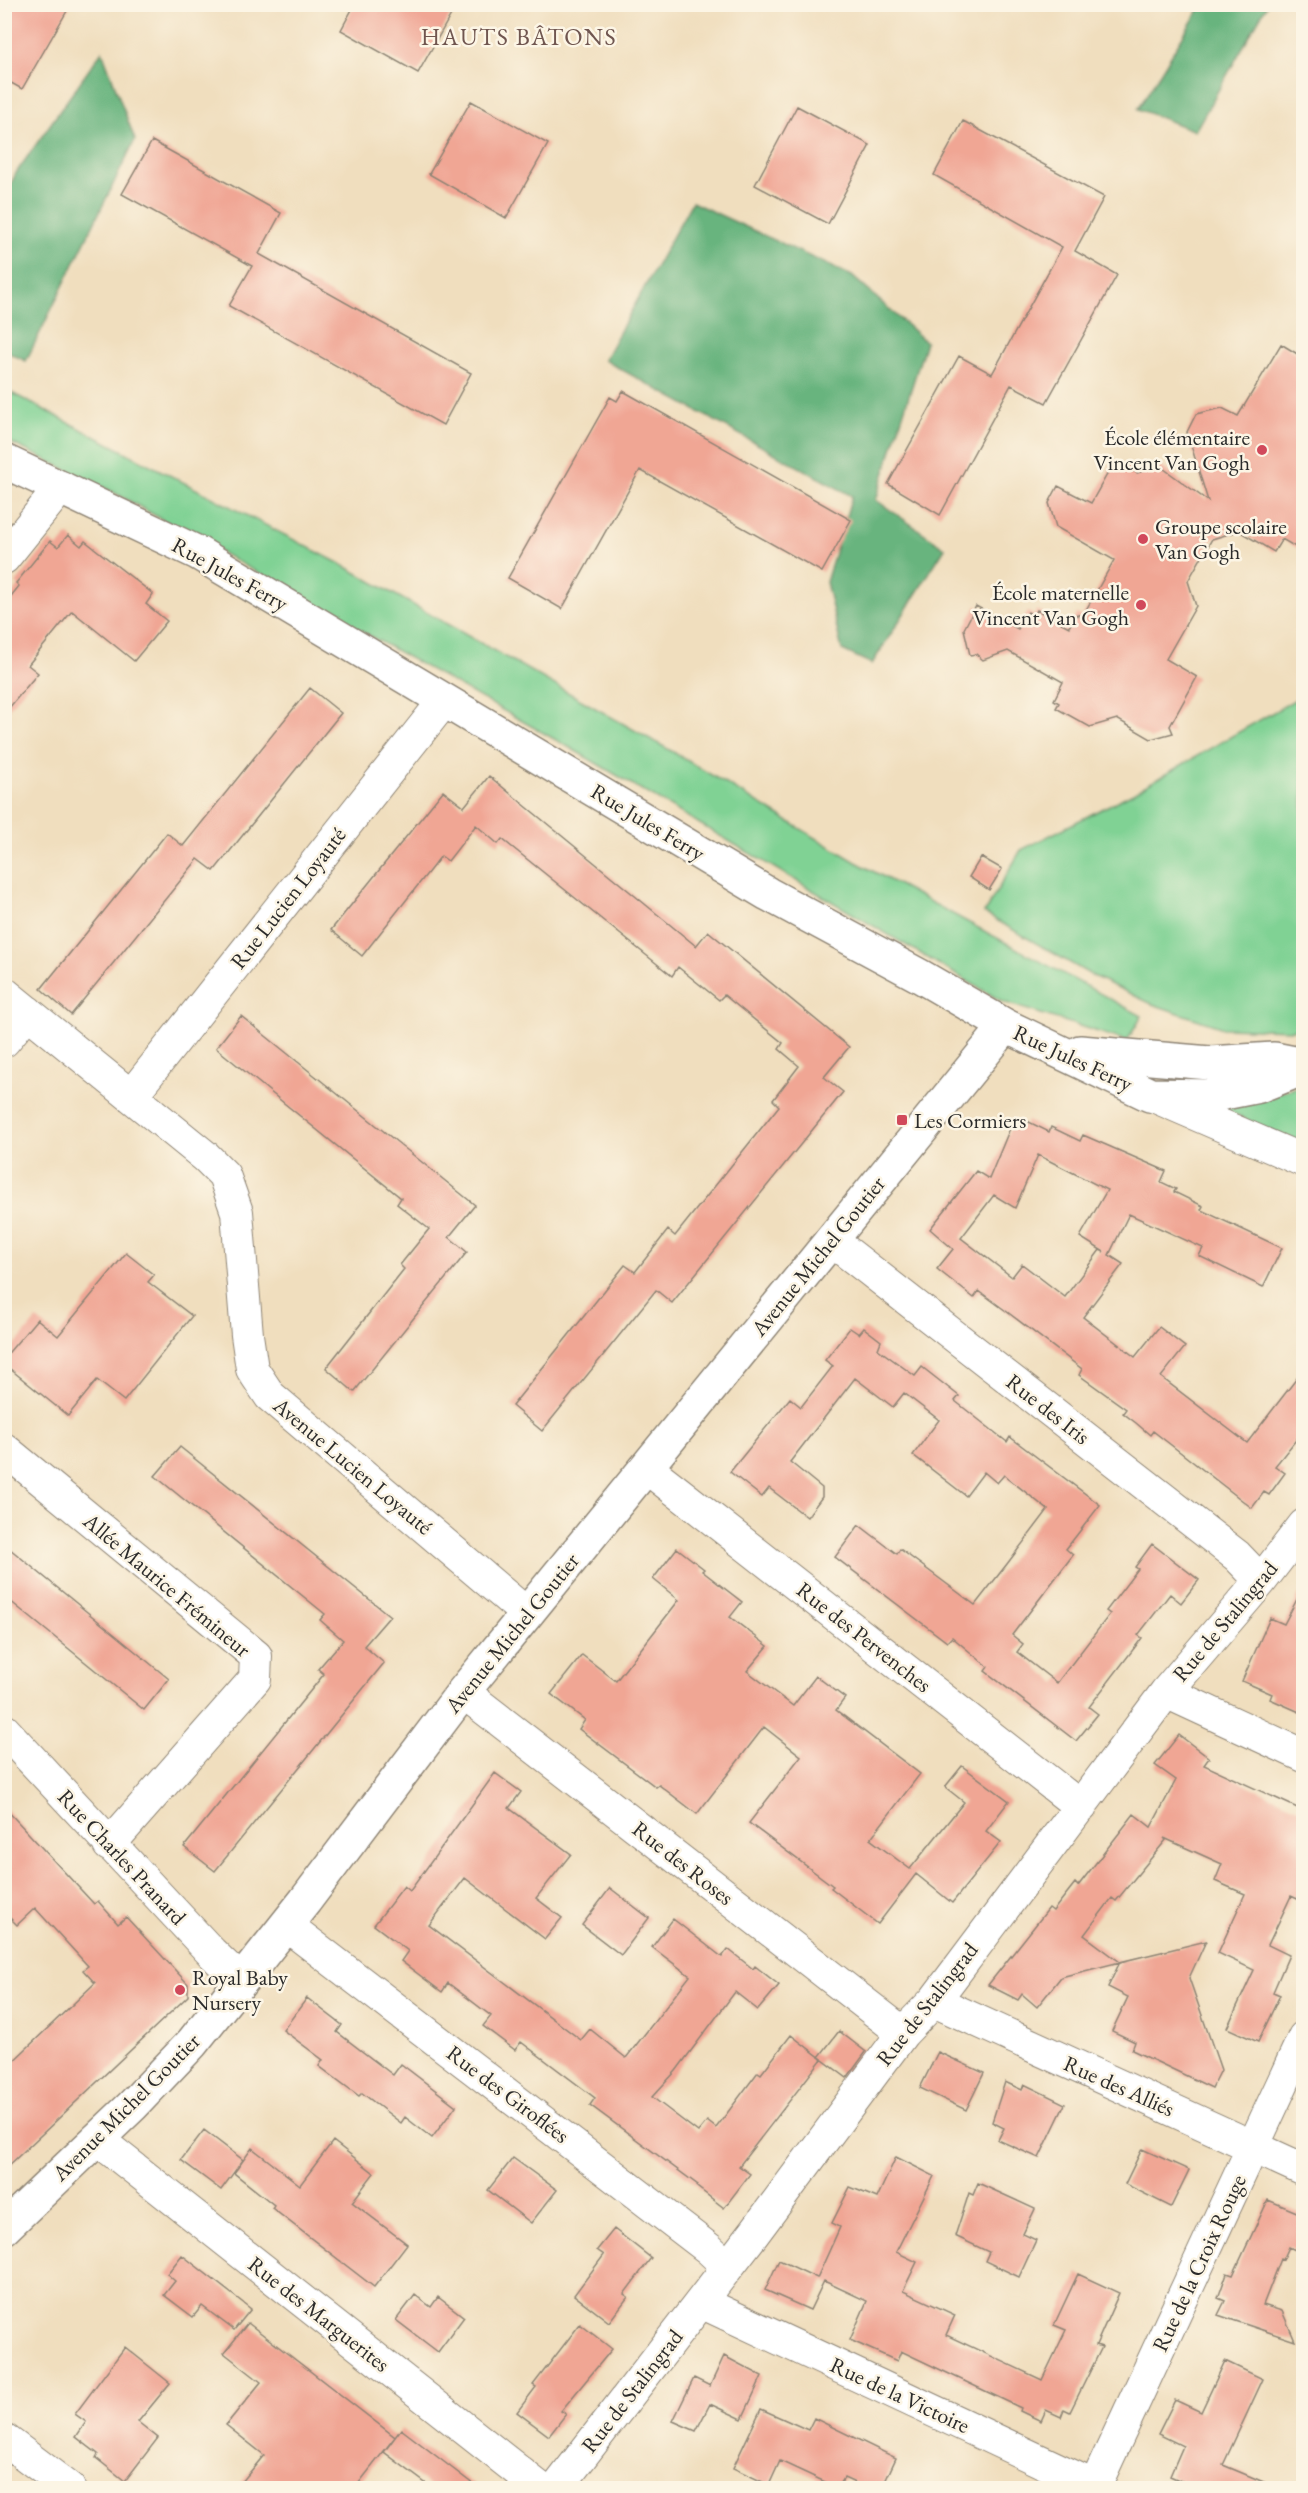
<svg xmlns="http://www.w3.org/2000/svg" width="1308" height="2493" font-family="'EB Garamond',serif">
  <style>
    .green { fill: #80d294; stroke: #567e60; stroke-width: 1.5 }
    .forest { fill: #68b47e; stroke: #4a7054; stroke-width: 1.5 }
    .building { fill: #f0a694; fill-rule: evenodd }
    .lines { fill: none; stroke-linecap: round; stroke-linejoin: round }
    .minor-casing { stroke: #8e8474; stroke-width: 34 }
    .tertiary-casing { stroke: #8e8474; stroke-width: 36 }
    .minor { stroke: #fff; stroke-width: 32 }
    .tertiary { stroke: #fff; stroke-width: 33 }
    .poi-dot { fill: #d1495b; stroke: #fcf5e5; stroke-width: 2 }
    .labels { text-anchor: middle; dominant-baseline: central; stroke-width: 5; stroke-linejoin: round; paint-order: stroke }
    .poi-label { font-size: 22px; fill: #2b2b2b; stroke: #fcf5e5; text-anchor: start }
    .street-label { font-size: 22px; fill: #2b2b2b; stroke: #fcf5e5 }
    .neighbourhood-label { font-size: 24px; letter-spacing: 1.5px; fill: #705650; stroke: #fcf5e5 }
  </style>
  <rect width="100%" height="100%" fill="#fcf5e5"/>
  <filter id="ink" filterUnits="userSpaceOnUse"><feTurbulence type="fractalNoise" baseFrequency=".0167" numOctaves="2"/><feDisplacementMap in="SourceGraphic" scale="12" xChannelSelector="R" yChannelSelector="G"/><feConvolveMatrix kernelMatrix="1 2 1 2 8 2 1 2 1" color-interpolation-filters="sRGB"/></filter>
  <filter id="wash" filterUnits="userSpaceOnUse"><feTurbulence type="fractalNoise" baseFrequency=".008" numOctaves="4" result="noise"/><feDisplacementMap in="SourceGraphic" scale="24" xChannelSelector="R" yChannelSelector="G"/><feGaussianBlur stdDeviation="1.35" result="paint"/><feColorMatrix in="noise" values="0 0 0 0 0 0 0 0 0 0 0 0 0 0 0 0 0 1.4 0 .05"/><feComposite in="paint" operator="in"/></filter>
  <g filter="url(#wash)">
    <rect width="100%" height="100%" fill="#f0debe"/>
    <!-- green -->
    <path class="green" d="M4,389L348,568L673,752L856,862L1142,1016L1127,1041L1003,1002L572,749L115,493L5,440Z
      M1303,695V1027L1292,1030L1223,1028L1152,1004L1091,975L984,913L1021,850L1133,793Z
      M1303,1086V1138L1293,1142L1226,1110V1106Z"/>
    <!-- forest -->
    <path class="forest" d="M1202,5H1267L1195,131L1138,109Z
      M102,51L135,140L26,361L5,351V197L16,173Z
      M692,202L852,276L926,342L876,500L945,548L872,664L842,650L826,582L852,496L604,360Z"/>
    <g id="blocks">
      <!-- building -->
      <path class="building" d="M4,4H71L22,89L4,79Z
        M355,4H457L418,73L341,30Z
        M471,101L548,144L506,218L429,174Z
        M797,106L870,145L828,224L755,185Z
        M963,121L1104,197L1075,251L1117,275L1046,403L1011,385L940,515L888,484L959,356L992,374L1062,247L934,175Z
        M152,141L281,213L259,254L471,373L443,425L229,306L252,266L122,194Z
        M1281,344L1304,358V552L1282,539L1274,552L1239,531L1212,539L1188,581L1196,606L1166,659L1197,677L1170,726L1173,733L1151,739L1117,719L1090,727L1056,708L1059,703L1054,700L1063,682L1008,651L983,660L976,654L970,655L964,629L976,606L1018,629L1028,612L1034,616L1037,610L1069,627L1077,614L1082,617L1114,560L1056,527L1049,503L1058,486L1091,503L1113,464L1117,468L1120,463L1137,473L1160,466L1208,501L1187,432L1196,414L1222,408L1238,416Z
        M623,391L851,520L822,572L640,470L562,609L508,578L610,397L617,401Z
        M68,535L81,546L85,541L153,594L146,604L167,621L134,661L72,611L28,665L38,673L4,714V605L19,586L16,583L50,541L58,547Z
        M310,688L341,713L214,871L198,859L71,1015L41,989L167,833L183,846Z
        M489,776L696,946L708,931L849,1047L824,1077L843,1092L672,1303L656,1290L542,1431L512,1406L625,1265L635,1272L668,1230L675,1236L779,1106L773,1100L799,1066L779,1049L783,1043L724,995L719,1000L678,967L672,976L502,839L498,844L476,825L448,861L441,856L362,956L331,930L443,791L464,807Z
        M981,857L1002,869L989,890L969,877Z
        M241,1016L475,1205L449,1237L467,1252L354,1392L326,1368L404,1269L400,1265L429,1229L397,1204L401,1198L216,1048Z
        M1013,1121L1025,1126L1027,1121L1049,1132L1051,1127L1080,1141L1083,1135L1166,1171L1161,1182L1176,1189L1174,1192L1203,1206L1201,1210L1282,1248L1263,1287L1199,1256L1203,1248L1129,1214L1109,1255L1123,1264L1083,1317L1135,1357L1159,1327L1185,1347L1161,1377L1247,1443L1304,1369V1430L1275,1466L1285,1473L1269,1495L1264,1492L1252,1508L1153,1431L1150,1435L1136,1423L1123,1413L1126,1409L1079,1375L1082,1369L1006,1311L979,1291L974,1298L937,1269L953,1249L930,1229L976,1171L989,1179ZM1038,1155L1107,1190L1080,1237L1104,1252L1100,1250L1065,1297L1022,1264L1012,1277L961,1238L994,1195L1015,1208Z
        M126,1253L154,1275L148,1282L192,1316L124,1401L97,1380L68,1416L4,1364V1358L37,1319L58,1336Z
        M850,1328L859,1334L864,1328L881,1341L878,1349L915,1376L922,1367L959,1396L955,1401L1007,1442L1010,1437L1100,1505L1066,1549L1073,1555L1012,1635L1023,1644L1017,1652L1057,1683L1110,1614L1106,1611L1138,1569L1135,1567L1152,1544L1199,1580L1181,1603L1170,1594L1138,1635L1142,1638L1089,1707L1098,1714L1076,1741L985,1671L988,1667L952,1637L947,1642L835,1557L859,1525L897,1554L900,1549L975,1605L1007,1564L1048,1510L1004,1475L997,1483L984,1472L966,1496L913,1455L939,1420L904,1393L893,1407L855,1378L790,1462L822,1488V1497L807,1517L769,1488L762,1497L730,1472L790,1398L801,1407L833,1366L825,1360Z
        M180,1447L390,1616L364,1646L384,1663L215,1871L184,1847L324,1674L318,1669L343,1640L320,1620L325,1614L155,1476Z
        M4,1544L169,1679L144,1710L4,1596Z
        M677,1548L704,1569L702,1571L742,1602L730,1617L768,1646L747,1671L793,1706L816,1676L845,1698L836,1710L920,1774L870,1839L910,1869L964,1802L945,1787L962,1766L1009,1801L986,1831L1001,1842L952,1903L916,1874L878,1924L831,1888L833,1886L749,1823L801,1756L764,1727L697,1814L659,1785L656,1787L579,1729L585,1720L551,1694L582,1655L616,1681L679,1600L653,1579Z
        M1304,1586L1303,1686L1304,1714L1270,1699L1272,1694L1242,1681L1270,1618L1284,1624Z
        M1179,1735L1209,1758L1204,1765L1304,1811V1902L1291,1896L1268,1945L1289,1955L1273,1992L1280,1995L1258,2042L1227,2028L1254,1970L1218,1953L1245,1894L1215,1881L1222,1864L1164,1838L1166,1840L1116,1901L1112,1898L1084,1935L1120,1962L1061,1977L1037,2007L1022,1994L1018,2000L988,1985L1049,1908L1053,1911L1075,1883L1078,1886L1134,1814L1151,1827L1176,1780L1155,1765Z
        M495,1773L521,1792L509,1808L571,1854L536,1898L562,1918L545,1939L465,1878L429,1925L581,2040L590,2029L626,2058L690,1976L652,1947L673,1919L722,1957L728,1949L753,1969L755,1966L779,1985L758,2010L735,1992L676,2071L652,2097L698,2132L707,2121L716,2128L758,2072L761,2074L791,2035L822,2059L739,2166L750,2174L724,2208L697,2187L698,2185L590,2105L595,2098L521,2042L515,2050L483,2026L491,2016L448,1983L442,1992L401,1961L408,1951L374,1925L404,1886L410,1891Z
        M4,1807L94,1904L98,1901L118,1924L126,1917L188,1984V1996L4,2170V2070L95,1983L83,1970L88,1966L35,1908L17,1925L4,1912Z
        M610,1888L649,1918L621,1955L582,1925Z
        M1206,1941L1189,1978L1221,2070L1212,2088L1132,2050L1135,2042L1112,2031L1128,1997L1108,1987L1120,1962Z
        M307,1998L342,2025L337,2032L393,2075L401,2064L456,2106L432,2138L405,2117L401,2123L362,2093L359,2096L319,2066L323,2060L283,2030Z
        M839,2031L866,2052L847,2078L819,2057Z
        M938,2052L984,2073L966,2110L920,2088Z
        M1005,2082L1022,2090L1024,2084L1065,2104L1039,2158L998,2140L1004,2128L992,2122Z
        M204,2130L243,2160L221,2190L181,2160Z
        M333,2141L374,2173L352,2202L407,2244L374,2287L272,2208L274,2205L234,2173L252,2148L300,2185Z
        M1142,2149L1189,2170L1171,2207L1125,2184Z
        M896,2157L934,2176L896,2252L917,2262L903,2291L955,2315L946,2335L1042,2380L1066,2330L1054,2325L1078,2274L1119,2293L1096,2345L1102,2347L1070,2412L1064,2409L1061,2417L1046,2410L1041,2421L1020,2411L1021,2408L901,2351L897,2361L850,2340L867,2301L824,2281L810,2310L765,2290L779,2260L817,2278L840,2227L832,2223L850,2187L877,2198Z
        M513,2158L557,2190L531,2223L488,2190Z
        M978,2183L1035,2209L1023,2234L1036,2240L1019,2277L985,2261L989,2252L955,2236L969,2193L973,2195Z
        M1268,2200L1304,2215V2254L1289,2247L1283,2260L1281,2259L1263,2305L1282,2311L1295,2341L1218,2315L1225,2301L1218,2298L1227,2273L1233,2275Z
        M614,2229L651,2258L624,2294L628,2297L609,2322L574,2295L604,2255L597,2250Z
        M182,2255L251,2309L234,2330L202,2306L193,2317L164,2295L175,2281L167,2274Z
        M415,2295L431,2307L438,2297L464,2317L438,2352L396,2320Z
        M248,2323L395,2437L355,2488H237L264,2455L226,2425L261,2382L224,2353Z
        M580,2324L612,2349L561,2411L566,2414L549,2436L517,2412L536,2387L533,2385Z
        M125,2347L170,2383L138,2422L158,2438L125,2481L96,2458L98,2454L76,2437L86,2422L75,2414Z
        M724,2356L762,2376L742,2419L710,2404L696,2431L673,2421L694,2378L710,2386Z
        M1225,2361L1263,2379L1223,2465L1278,2488H1197L1170,2476L1183,2446L1158,2434L1175,2400L1201,2412Z
        M761,2409L808,2430L814,2418L896,2458L882,2488H866L844,2478L838,2488L780,2461L769,2485L733,2468Z
        M401,2429L478,2488H432L384,2452Z"/>
    </g>
  </g>
  <g filter="url(#ink)">
    <use href="#blocks" fill-opacity="0" stroke="#8e8474" stroke-width="1.5"/>
    <g class="lines">
      <defs>
        <path id="minor" d="M4,558L61,487
          M4,993L206,1157L224,1175L237,1212L247,1335L252,1369L270,1396L527,1614
          M4,1041L28,1012
          M1151,1095L1304,1161
          M131,1096L444,701
          M831,1240L1237,1556L1261,1581
          M4,1449L256,1656L255,1679L109,1845
          M647,1468L1081,1807
          M463,1692L903,2033
          M1166,1692L1304,1756
          M4,1730L211,1952L241,1981
          M286,1925L709,2249L727,2266
          M934,2001L1304,2170
          M97,2139L540,2488
          M701,2302L1098,2488
          M4,2439L69,2488
          M557,2488L754,2233L903,2033L934,2001L1166,1692L1261,1581L1304,1525
          M1094,2488L1304,2037"/>
        <path id="tertiary" d="M4,461L198,553L768,894L920,976L1006,1026L1150,1095L1209,1096L1259,1086L1304,1068
          M1080,1052L1210,1063L1274,1059L1304,1065
          M4,2228L132,2106L192,2043L305,1901L463,1692L1006,1026"/>
      </defs>
      <!-- minor casing -->
      <use href="#minor" class="minor-casing"/>
      <!-- tertiary casing -->
      <use href="#tertiary" class="tertiary-casing"/>
      <!-- minor -->
      <use href="#minor" class="minor"/>
      <!-- tertiary -->
      <use href="#tertiary" class="tertiary"/>
    </g>
  </g>
  <!-- markers -->
  <g class="poi-dot">
    <circle cx="1262" cy="450" r="6"/>
    <circle cx="1143" cy="539" r="6"/>
    <circle cx="1141" cy="605" r="6"/>
    <rect x="896" y="1114" width="12" height="12" rx="3"/>
    <circle cx="180" cy="1990" r="6"/>
  </g>
  <g class="labels">
    <!-- poi labels -->
    <g class="poi-label">
      <text x="1250" y="437" text-anchor="end">École élémentaire<tspan x="1250" dy="25">Vincent Van Gogh</tspan></text>
      <text x="1155" y="526">Groupe scolaire<tspan x="1155" dy="25">Van Gogh</tspan></text>
      <text x="1129" y="592" text-anchor="end">École maternelle<tspan x="1129" dy="25">Vincent Van Gogh</tspan></text>
      <text x="914" y="1120">Les Cormiers</text>
      <text x="192" y="1977">Royal Baby<tspan x="192" dy="25">Nursery</tspan></text>
    </g>
    <!-- street labels -->
    <g class="street-label">
      <text transform="translate(230 574) rotate(29)">Rue Jules Ferry</text>
      <text transform="translate(648 822) rotate(31)">Rue Jules Ferry</text>
      <text transform="translate(288 898) rotate(-52)">Rue Lucien Loyauté</text>
      <text transform="translate(1073 1058) rotate(25)">Rue Jules Ferry</text>
      <text transform="translate(818 1256) rotate(-51)">Avenue Michel Goutier</text>
      <text transform="translate(1048 1409) rotate(38)">Rue des Iris</text>
      <text transform="translate(353 1466) rotate(40)">Avenue Lucien Loyauté</text>
      <text transform="translate(167 1585) rotate(40)">Allée Maurice Frémineur</text>
      <text transform="translate(1225 1621) rotate(-50)">Rue de Stalingrad</text>
      <text transform="translate(512 1633) rotate(-51)">Avenue Michel Goutier</text>
      <text transform="translate(864 1637) rotate(38)">Rue des Pervenches</text>
      <text transform="translate(122 1857) rotate(47)">Rue Charles Pranard</text>
      <text transform="translate(683 1863) rotate(38)">Rue des Roses</text>
      <text transform="translate(927 2004) rotate(-52)">Rue de Stalingrad</text>
      <text transform="translate(1119 2086) rotate(24)">Rue des Alliés</text>
      <text transform="translate(508 2094) rotate(37)">Rue des Giroflées</text>
      <text transform="translate(126 2107) rotate(-45)">Avenue Michel Goutier</text>
      <text transform="translate(1199 2263) rotate(-65)">Rue de la Croix Rouge</text>
      <text transform="translate(319 2314) rotate(38)">Rue des Marguerites</text>
      <text transform="translate(632 2391) rotate(-52)">Rue de Stalingrad</text>
      <text transform="translate(900 2395) rotate(25)">Rue de la Victoire</text>
    </g>
    <!-- neighbourhood labels -->
    <g class="neighbourhood-label">
      <text x="519" y="36">HAUTS BÂTONS</text>
    </g>
  </g>
  <!-- margin -->
  <rect width="1308" height="2493" fill="none" stroke="#fcf5e5" stroke-width="24"/>
</svg>
